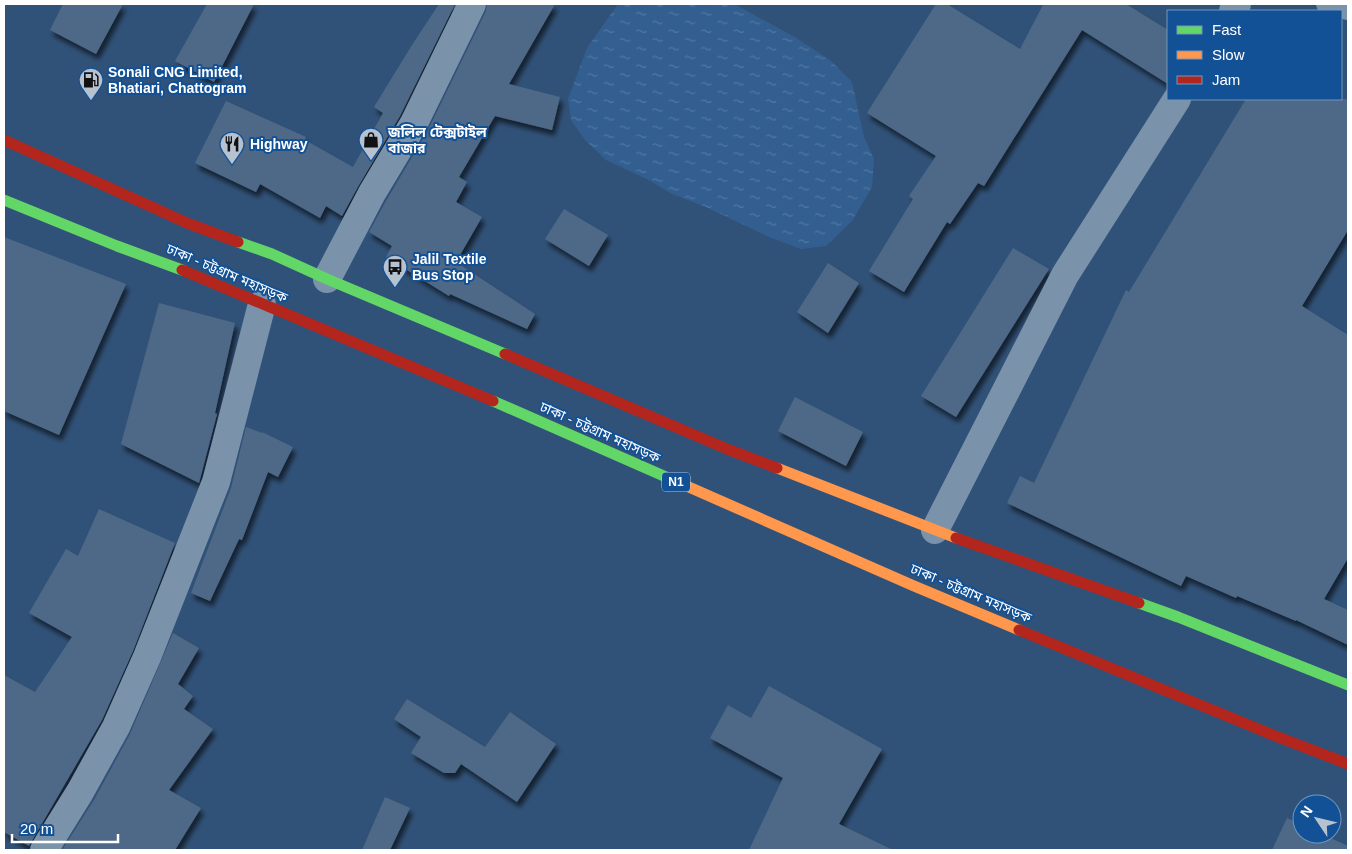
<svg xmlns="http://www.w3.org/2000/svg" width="1352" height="854" font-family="Arial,'Noto Sans Bengali',sans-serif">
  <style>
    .water { fill: url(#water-ripples) }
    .building { fill: #4e6987; filter: url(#shadow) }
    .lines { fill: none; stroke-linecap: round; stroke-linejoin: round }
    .lane { stroke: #7b92ab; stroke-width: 20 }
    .street { stroke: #7b92ab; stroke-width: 28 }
    .fast { stroke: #63d668; stroke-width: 11 }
    .slow { stroke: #ff974d; stroke-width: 11 }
    .jam { stroke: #b3261e; stroke-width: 11 }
    .labels { text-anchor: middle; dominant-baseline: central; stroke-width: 4; stroke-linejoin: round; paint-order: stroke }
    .shield { fill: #135196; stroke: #b8cbe0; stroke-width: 1 }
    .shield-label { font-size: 12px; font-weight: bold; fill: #fff }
    .poi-label { font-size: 14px; font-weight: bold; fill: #fff; stroke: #135196; text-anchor: start }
    .street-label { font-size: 14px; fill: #fff; stroke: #135196 }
  </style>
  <defs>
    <pattern id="water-ripples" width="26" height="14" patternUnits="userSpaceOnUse" patternTransform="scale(1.25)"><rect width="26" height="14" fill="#335f90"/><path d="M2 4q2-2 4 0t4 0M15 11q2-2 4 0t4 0" fill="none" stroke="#5277a1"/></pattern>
    <filter id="shadow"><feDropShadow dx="3" dy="5.5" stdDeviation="2.5" flood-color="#0009"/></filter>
  </defs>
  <rect width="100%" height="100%" fill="#315278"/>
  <!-- water -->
  <path class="water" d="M618,4H734L798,39L831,61L852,82L864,137L874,159L872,187L852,221L826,246L801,249L769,237L706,207L670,193L651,181L606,160L586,141L571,120L568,99L587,48Z"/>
  <!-- building -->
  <path class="building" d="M63,4H123L96,54L50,30Z
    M207,4H254L214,82L175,61Z
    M439,4H455L400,116L359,185L342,216L326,206L320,218L260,184L256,192L195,163L226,101L306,137L305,140L353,167L383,113L374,107L412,45Z
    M487,4H555L509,84L560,97L552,130L495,116L459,177L467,182L456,202L482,217L456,262L535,314L527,329L450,294L449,296L386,257L392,246L369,232L386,201L428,130L486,11Z
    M936,4H947L1020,49L1043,5L1040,4H1126L1168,30V84L1082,30L984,186L978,183L950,224L947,222L904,292L869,271L913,199L909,196L936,156L867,113Z
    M1246,99H1348V230L1302,306L1348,335V558L1324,599L1348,610V645L1296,620V621L1237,596L1236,598L1186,576L1181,586L1007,503L1020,476L1034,483L1126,290L1129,292Z
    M564,209L608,235L589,266L545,239Z
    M4,237L126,284L59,435L4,411Z
    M1013,248L1049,269L956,417L921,396Z
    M828,263L859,283L828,333L797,312Z
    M159,303L235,323L215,413L217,414L199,483L121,444Z
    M795,397L863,432L846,466L778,431Z
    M246,427L262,433V432L293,447L278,477L268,472L242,540L239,539L210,601L191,593L231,488Z
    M99,509L175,543L133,651L102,720L29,846L4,832V675L35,692L72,637L29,613L66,549L78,556Z
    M173,633L199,648L178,684L193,696L184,709L213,729L169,790L201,808L175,850H62L94,800L130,734Z
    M769,686L882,749L839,824L893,850H749L783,778L710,738L728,705L751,718Z
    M407,699L485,747L510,712L556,744L517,802L461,764L455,773H444L411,753L421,737L394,719Z
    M385,797L410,808L390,850H362Z
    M1287,818L1302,825V834H1322L1348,846V850H1272Z"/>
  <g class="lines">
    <!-- lane -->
    <path class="lane" d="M1326,4L1348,10"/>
    <!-- street -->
    <path class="street" d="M1233,11L1237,4
      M327,279L372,193L414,123L472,4
      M935,530L1065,275L1177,99
      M44,850L80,792L116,727L147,657L216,482L262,304"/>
    <!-- fast -->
    <path class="fast" d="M4,200L117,246L182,270
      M238,242L272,254L327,279L505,354
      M493,401L682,484
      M1139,603L1178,617L1348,685"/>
    <!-- slow -->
    <path class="slow" d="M777,468L956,538
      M682,484L914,586L1019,630"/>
    <!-- jam -->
    <path class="jam" d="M4,140L187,223L238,242
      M182,270L493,401
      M505,354L727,449L777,468
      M956,538L1139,603
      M1019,630L1268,733L1348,764"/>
  </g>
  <!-- icons -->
  <defs>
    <symbol id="fuel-pin" viewBox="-11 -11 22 30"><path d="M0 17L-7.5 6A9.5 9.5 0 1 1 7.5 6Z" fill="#b7c2d0" stroke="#135196"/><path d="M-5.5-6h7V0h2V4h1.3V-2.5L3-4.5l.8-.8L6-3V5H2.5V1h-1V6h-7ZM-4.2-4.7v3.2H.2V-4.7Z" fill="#111"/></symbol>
    <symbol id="shop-pin" viewBox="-11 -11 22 30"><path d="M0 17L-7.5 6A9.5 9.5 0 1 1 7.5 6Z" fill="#b7c2d0" stroke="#135196"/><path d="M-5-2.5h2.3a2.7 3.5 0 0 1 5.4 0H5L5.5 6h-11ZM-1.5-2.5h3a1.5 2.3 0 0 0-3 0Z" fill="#111"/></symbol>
    <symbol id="restaurant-pin" viewBox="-11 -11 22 30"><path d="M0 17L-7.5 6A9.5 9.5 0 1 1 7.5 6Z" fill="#b7c2d0" stroke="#135196"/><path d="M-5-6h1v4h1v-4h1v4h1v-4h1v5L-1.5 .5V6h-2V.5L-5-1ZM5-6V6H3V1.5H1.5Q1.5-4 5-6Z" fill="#111"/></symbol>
    <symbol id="bus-pin" viewBox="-11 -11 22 30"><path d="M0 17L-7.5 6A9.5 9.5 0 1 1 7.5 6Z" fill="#b7c2d0" stroke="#135196"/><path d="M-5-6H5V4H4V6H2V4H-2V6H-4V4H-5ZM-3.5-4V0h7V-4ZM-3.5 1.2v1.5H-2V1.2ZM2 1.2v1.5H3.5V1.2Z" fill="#111"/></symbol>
  </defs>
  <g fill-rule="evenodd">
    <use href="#fuel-pin" x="77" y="66" width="28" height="38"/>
    <use href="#shop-pin" x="357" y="126" width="28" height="38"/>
    <use href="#restaurant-pin" x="218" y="130" width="28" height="38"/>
    <use href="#bus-pin" x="381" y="253" width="28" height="38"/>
  </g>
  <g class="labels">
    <!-- shield labels -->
    <rect class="shield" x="662" y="472.5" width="28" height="19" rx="4"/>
    <g class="shield-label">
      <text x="676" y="482">N1</text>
    </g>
    <!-- poi labels -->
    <g class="poi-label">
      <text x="108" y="72">Sonali CNG Limited,<tspan x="108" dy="16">Bhatiari, Chattogram</tspan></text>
      <text x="388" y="132">জলিল টেক্সটাইল<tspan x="388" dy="16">বাজার</tspan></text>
      <text x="250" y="144">Highway</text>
      <text x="412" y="259">Jalil Textile<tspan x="412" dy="16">Bus Stop</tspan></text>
    </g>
    <!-- street labels -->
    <g class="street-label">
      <text transform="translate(227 273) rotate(23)">ঢাকা - চট্টগ্রাম মহাসড়ক</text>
      <text transform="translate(600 432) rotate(24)">ঢাকা - চট্টগ্রাম মহাসড়ক</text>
      <text transform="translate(971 593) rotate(23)">ঢাকা - চট্টগ্রাম মহাসড়ক</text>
    </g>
  </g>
  <!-- border -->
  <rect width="1352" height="854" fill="none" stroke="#ffffff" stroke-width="10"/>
  <!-- legend -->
  <rect x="1167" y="10" width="175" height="90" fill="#135196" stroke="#7197c0"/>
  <rect x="1177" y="26" width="25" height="8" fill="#63d668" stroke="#7197c0"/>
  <text x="1212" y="35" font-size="15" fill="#ffffff">Fast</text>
  <rect x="1177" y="51" width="25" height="8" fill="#ff974d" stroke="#7197c0"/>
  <text x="1212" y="60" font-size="15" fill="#ffffff">Slow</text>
  <rect x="1177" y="76" width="25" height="8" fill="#b3261e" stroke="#7197c0"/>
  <text x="1212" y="85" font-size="15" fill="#ffffff">Jam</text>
  <!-- north arrow -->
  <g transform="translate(1317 819) rotate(305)"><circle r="24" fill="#135196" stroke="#7197c0"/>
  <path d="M0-4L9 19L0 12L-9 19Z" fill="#b7c2d0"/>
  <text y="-8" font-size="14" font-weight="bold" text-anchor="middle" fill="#ffffff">N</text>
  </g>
  <!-- scale -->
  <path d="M12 834v8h106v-8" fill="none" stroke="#ffffff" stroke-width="2.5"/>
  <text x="20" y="834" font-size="15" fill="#ffffff" stroke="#135196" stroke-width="4" paint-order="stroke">20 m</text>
</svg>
